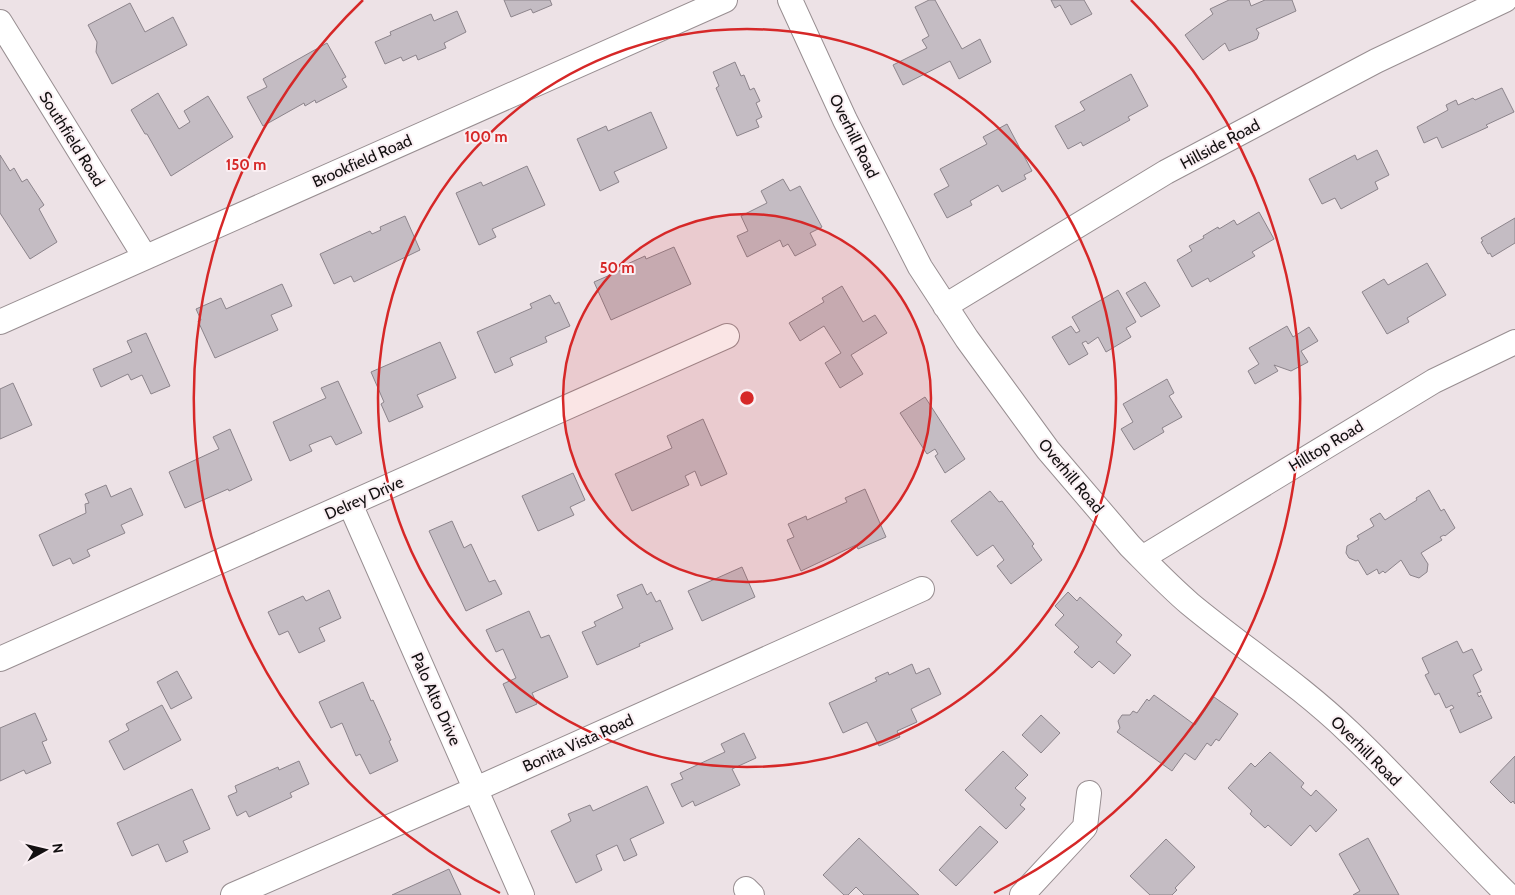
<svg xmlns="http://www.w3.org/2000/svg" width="1515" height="895" font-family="Cabin,sans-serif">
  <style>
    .building { fill: #c4bcc3; stroke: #8c848b }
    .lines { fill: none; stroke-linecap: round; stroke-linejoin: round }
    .street-casing { stroke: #988e91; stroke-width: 26 }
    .street { stroke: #fff; stroke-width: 24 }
    .ring { fill: none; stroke: #d62828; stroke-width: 2.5 }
    .labels { text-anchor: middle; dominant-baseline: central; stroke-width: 4; stroke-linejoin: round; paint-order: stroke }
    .street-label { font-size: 16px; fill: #131011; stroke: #faeff3 }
    .centre { fill: #d62828; stroke: #faeff3; stroke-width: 2.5 }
    .ring-label { font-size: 15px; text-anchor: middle; font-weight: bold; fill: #d62828; stroke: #faeff3; stroke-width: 4; stroke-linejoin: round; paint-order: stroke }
  </style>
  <rect width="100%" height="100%" fill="#ede2e6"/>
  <!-- building -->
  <path class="building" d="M504,0H550L552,5L533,13L531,9L511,17Z
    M929,0H935L962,49L980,39L991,62L959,79L950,61L903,85L893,65L927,48L922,40L929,36L915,7Z
    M1051,0H1084L1092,14L1071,25L1060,5L1055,8Z
    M1229,0H1249L1251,6L1265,0H1292L1296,11L1256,29L1259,33L1257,39L1253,41L1229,51L1225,43L1203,60L1185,35L1213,14L1210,9Z
    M130,3L145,32L173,17L187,45L112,84L96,52L97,42L88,25Z
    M457,11L466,32L444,43L446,48L418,60L416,55L403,61L401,57L385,64L375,42L391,35L390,32L431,14L434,21Z
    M327,43L346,77L342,79L347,87L316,103L315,100L305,106L304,103L263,126L247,97L267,87L263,79Z
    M735,62L741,76L744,75L750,90L754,88L760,101L756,103L762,117L756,120L759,127L737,136L716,88L719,86L713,72Z
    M1131,74L1148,106L1128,117L1130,120L1083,146L1081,142L1068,149L1055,126L1085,110L1080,102Z
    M1502,88L1514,112L1486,125L1488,127L1442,148L1437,137L1424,143L1417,127L1448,110L1446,105L1456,100L1458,105L1473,98L1475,100Z
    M158,93L179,129L190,122L184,111L208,96L233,137L171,176L147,134H145L131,110Z
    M651,112L667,148L614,172L619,182L600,191L577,139L606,126L608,131Z
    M1007,124L1032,171L1024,175L1026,179L1002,192L998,185L970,201L972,205L947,218L934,194L949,186L940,169L987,144L983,137Z
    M1377,150L1389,175L1375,182L1378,189L1341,209L1335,198L1322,204L1309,179L1355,155L1357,160Z
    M0,155L10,171L14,168L22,182L27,179L44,205L39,209L57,242L30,259L0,213Z
    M527,166L545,205L492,229L496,237L479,245L456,193L481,182L483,186Z
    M783,179L790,191L800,186L822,227L810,233L816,245L795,256L788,244L783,247L780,240L747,257L737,236L748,231L741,216L767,203L761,191Z
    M1259,212L1274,239L1252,252L1255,256L1210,282L1208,278L1192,287L1177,260L1192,251L1189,246L1204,238L1203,236L1218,227L1219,229L1234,220L1237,225Z
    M405,216L420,250L354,282L351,276L334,284L320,254L370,231L372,234L381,230L380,227Z
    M1515,218V243L1492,257L1490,253L1488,254L1481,242L1483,241L1481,238Z
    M674,247L691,284L611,320L594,282L626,268L625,265L645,256L646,259Z
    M1427,263L1446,295L1407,318L1409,322L1387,334L1362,292L1384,279L1388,285Z
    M1145,282L1160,306L1141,317L1126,293Z
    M282,284L292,306L271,315L278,330L215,358L198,321L201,320L196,309L221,298L226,309Z
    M842,286L863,322L875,315L887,333L851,355L863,374L840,388L825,363L841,353L824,326L800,341L789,323L824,302L822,298Z
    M1118,290L1136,322L1126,328L1131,337L1106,352L1098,337L1088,344L1086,341L1082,343L1088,354L1069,365L1052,337L1071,326L1076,333L1080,331L1072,317Z
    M550,295L555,304L559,302L570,326L545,337L547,342L510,358L513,365L495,373L477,332L532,308L530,304Z
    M1287,326L1293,337L1309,327L1318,341L1301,351L1308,362L1291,371L1274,365L1278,371L1255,384L1248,371L1259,364L1249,348Z
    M146,333L170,386L151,394L142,375L131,380L128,374L101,387L93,369L132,352L127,341Z
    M440,342L456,378L417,395L423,407L389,422L381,404L384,402L371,372Z
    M1167,379L1174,393L1169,396L1182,417L1162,428L1164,432L1134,450L1121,429L1133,422L1123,404Z
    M338,381L362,433L336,445L331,436L309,445L312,451L290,461L273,422L326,398L321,388Z
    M13,383L32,425L0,439V389Z
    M925,397L965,459L945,473L935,456L938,454L935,449L927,454L900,413Z
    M703,419L727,474L701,486L695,471L685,476L689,485L632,511L615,474L672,448L667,436Z
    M230,429L252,480L229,491L228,489L185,508L169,472L219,449L213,437Z
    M573,473L585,500L570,507L574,515L538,531L522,496Z
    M106,485L111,497L131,488L143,515L121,525L125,533L87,550L90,556L73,564L70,558L53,566L39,535L86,513L85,504L89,503L85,494Z
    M865,489L886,537L858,549L856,545L801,571L787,540L794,537L788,524L806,516L807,520L847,502L845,498Z
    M1429,490L1441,511L1444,509L1455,528L1445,536L1444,535L1440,537L1442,540L1421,553L1428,564L1427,572L1419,578L1410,575L1401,560L1385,573L1383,571L1379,574L1377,569L1367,575L1358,560L1356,561L1349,558L1346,553L1347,546L1359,539L1357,536L1374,526L1370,519L1380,513L1385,520L1417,500L1416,498Z
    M990,491L999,502L1002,501L1034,544L1032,546L1042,560L1011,584L997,566L1004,560L993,545L977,556L951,521Z
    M452,521L464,548L471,544L489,582L495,580L502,594L466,611L429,531Z
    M742,567L755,597L702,621L688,591Z
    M642,584L647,595L651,592L656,602L660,600L673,629L639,644L640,646L597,665L582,632L596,626L594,622L623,608L617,595Z
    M329,590L341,618L319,628L325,641L299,653L288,631L279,635L268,612L303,596L306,601Z
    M1068,592L1077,601L1080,597L1122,635L1116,642L1131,655L1114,674L1099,661L1092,668L1074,652L1079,647L1055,625L1064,615L1055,606Z
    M529,611L541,638L549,635L568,677L532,693L537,704L516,713L503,684L516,678L503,649L496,652L486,630Z
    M1457,641L1463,653L1472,649L1482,670L1473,675L1481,692L1477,693L1479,697L1481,695L1492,718L1460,733L1450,710L1454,708L1452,705L1446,708L1439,693L1435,695L1425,675L1429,673L1422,658Z
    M912,664L916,674L929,668L941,694L911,709L917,722L897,731L900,737L879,746L867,722L843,733L829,703L877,681L875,678L888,672L889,675Z
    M177,671L192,698L171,709L157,682Z
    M363,682L371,701L373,700L391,740L389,741L398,761L370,774L360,754L356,756L342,723L331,728L319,702Z
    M1154,695L1195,725L1214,697L1238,714L1219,741L1216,739L1211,746L1207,743L1195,760L1185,753L1172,771L1117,732L1120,728L1118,721L1122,715H1130L1133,711L1137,713L1147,699L1149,701Z
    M162,705L181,740L124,770L109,741L129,730L126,724Z
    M35,713L47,740L42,742L51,763L26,774L24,770L0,781V728Z
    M1041,715L1060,733L1041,753L1022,735Z
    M744,733L756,758L732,769L740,785L695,806L693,801L682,807L671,784L683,779L680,773L725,752L721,744Z
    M1003,751L1028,775L1015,788L1026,798L1020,805L1025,809L1006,829L965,790Z
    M1270,752L1304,783L1301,787L1311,796L1316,790L1337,810L1316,832L1310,825L1291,846L1268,825L1265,828L1250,814L1252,811L1228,788L1251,763L1255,767Z
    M1515,756V804L1513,801L1511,803L1490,782Z
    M299,761L309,784L290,793L292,797L249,817L246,811L237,816L228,796L237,792L235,786L278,767L279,770Z
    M647,786L664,823L630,839L637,855L624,861L617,845L596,855L602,870L576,883L551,831L571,821L568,814L590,805L593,811Z
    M192,789L210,829L183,841L188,852L166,862L158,844L132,856L117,823Z
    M980,826L998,842L956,886L939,870Z
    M859,838L919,895H864L856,887L848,895H844L823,875Z
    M1368,838L1399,895H1353L1360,891L1339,854Z
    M1166,839L1195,867L1175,888L1177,890L1172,895H1150L1130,876Z
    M449,869L461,895H392Z"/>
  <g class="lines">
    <defs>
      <path id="street" d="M790,0L845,120L920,267L967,339L1048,450L1130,546C1149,565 1169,586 1190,604C1242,647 1300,685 1349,732C1404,784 1454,842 1508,895
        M0,22L145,257
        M945,306L1166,172L1376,61L1505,0
        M0,322L725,0
        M350,504L522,895
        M1142,558L1434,381L1515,342
        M0,659L727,336
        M746,889L752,895
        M233,895L476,789L922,589
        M1022,895L1085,827L1089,793"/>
    </defs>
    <!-- street casing -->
    <use href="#street" class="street-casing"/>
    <!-- street -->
    <use href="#street" class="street"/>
  </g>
  <!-- distance rings -->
  <circle cx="747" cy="398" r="184" fill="#d62828" fill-opacity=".12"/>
  <g class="ring">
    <circle cx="747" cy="398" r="184"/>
    <circle cx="747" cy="398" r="369"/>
    <path d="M500 893A553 553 0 0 1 363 0M1131 0A553 553 0 0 1 994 893"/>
  </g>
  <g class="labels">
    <!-- street labels -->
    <g class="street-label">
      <text transform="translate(854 136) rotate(64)">Overhill Road</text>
      <text transform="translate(72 139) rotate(58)">Southfield Road</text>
      <text transform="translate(1220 144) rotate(-28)">Hillside Road</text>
      <text transform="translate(362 161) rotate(-24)">Brookfield Road</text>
      <text transform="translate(1326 446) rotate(-31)">Hilltop Road</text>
      <text transform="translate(1071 476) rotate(50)">Overhill Road</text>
      <text transform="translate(364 498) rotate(-24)">Delrey Drive</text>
      <text transform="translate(436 699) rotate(66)">Palo Alto Drive</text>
      <text transform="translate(578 743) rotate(-24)">Bonita Vista Road</text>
      <text transform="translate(1366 751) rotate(45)">Overhill Road</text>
    </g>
  </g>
  <circle cx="747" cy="398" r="8" class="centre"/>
  <g class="ring-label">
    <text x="486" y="142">100 m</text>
    <text x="246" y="170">150 m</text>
    <text x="617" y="273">50 m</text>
  </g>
  <!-- north arrow -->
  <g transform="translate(45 850) rotate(82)" stroke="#faeff3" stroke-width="4" paint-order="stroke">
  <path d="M0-4L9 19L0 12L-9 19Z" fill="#131011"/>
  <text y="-8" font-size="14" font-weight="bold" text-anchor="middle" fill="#131011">N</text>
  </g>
</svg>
